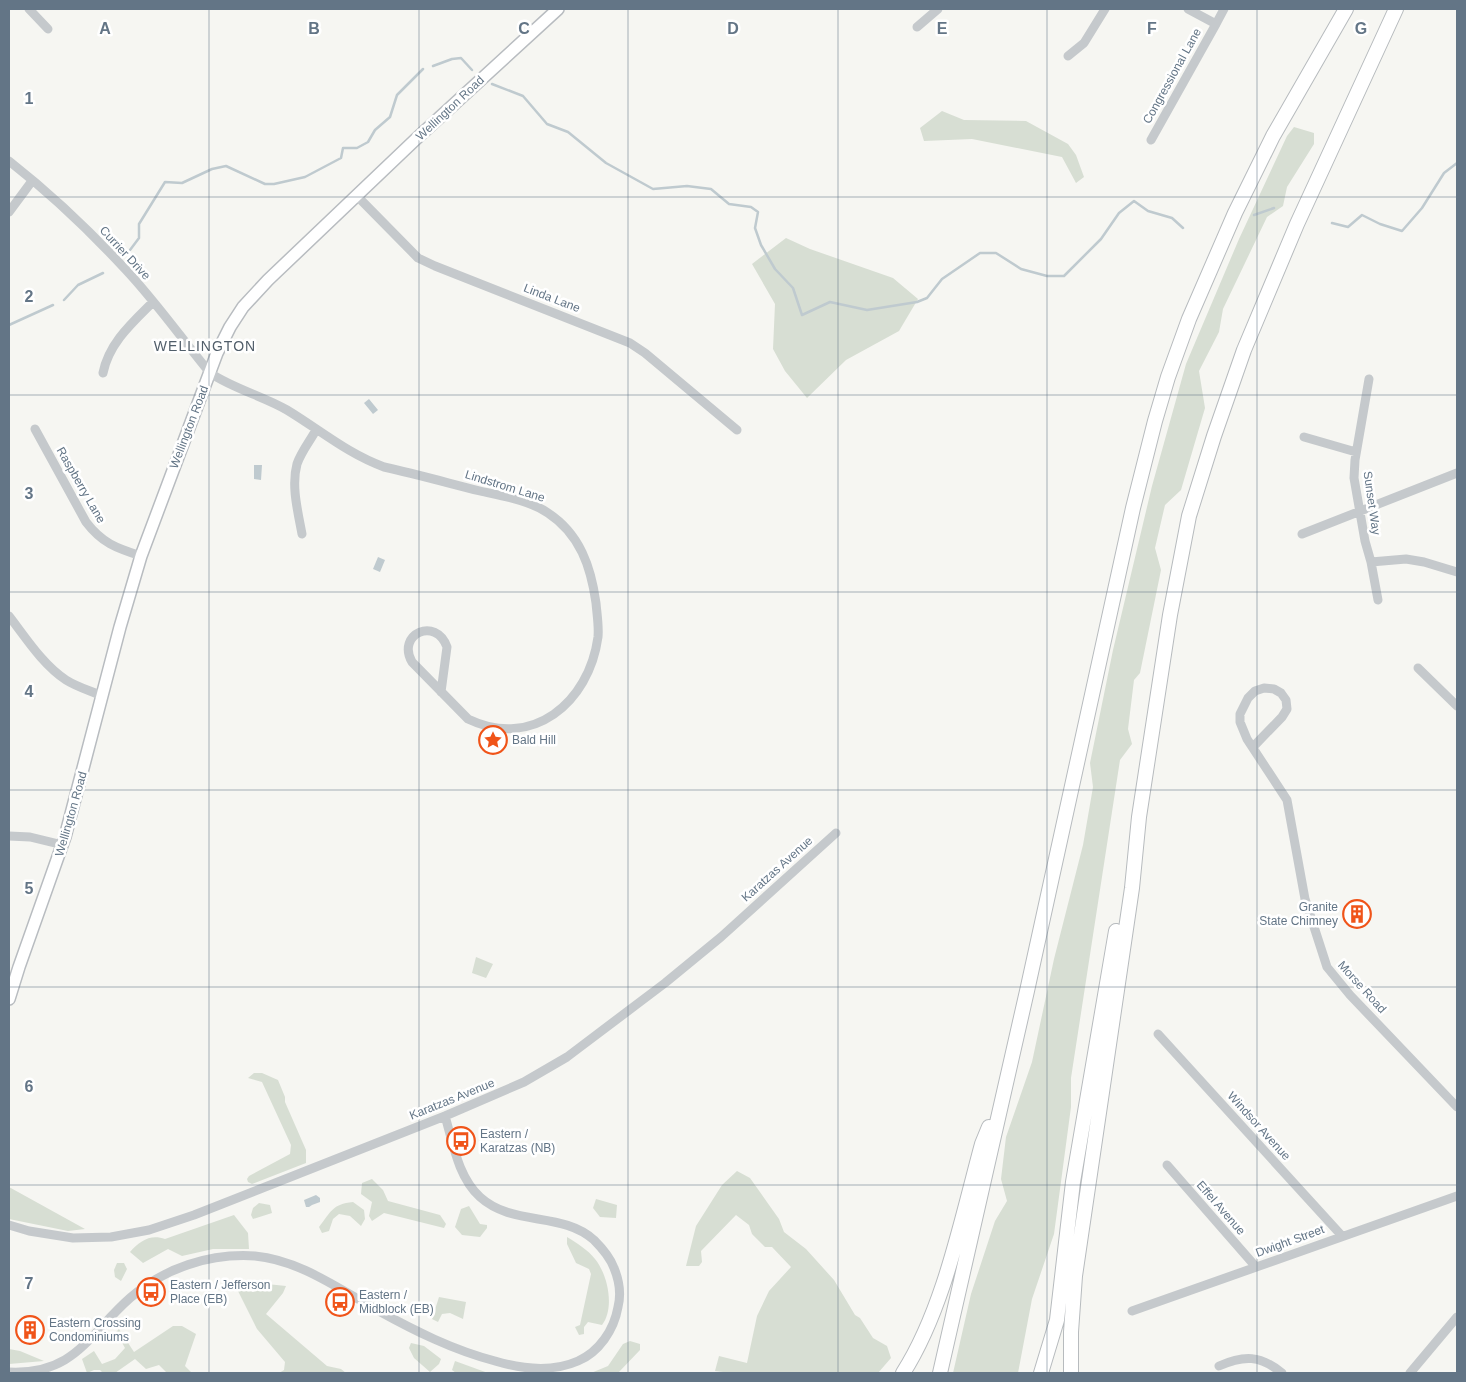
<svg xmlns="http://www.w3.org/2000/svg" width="1466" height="1382" font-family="Arial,sans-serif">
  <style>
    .green { fill: #d7ded3 }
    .water { fill: #bfcacf }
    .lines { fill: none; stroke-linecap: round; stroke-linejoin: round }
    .stream { stroke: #bfcacf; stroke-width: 2.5 }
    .major-casing { stroke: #b8bcc0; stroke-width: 14 }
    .highway-casing { stroke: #b7bbbe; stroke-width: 16 }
    .minor { stroke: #c5c9cc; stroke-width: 9 }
    .major { stroke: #fff; stroke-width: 11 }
    .highway { stroke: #fff; stroke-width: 14 }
    .grid { fill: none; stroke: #637586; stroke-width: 1; stroke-opacity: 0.55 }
    .labels { text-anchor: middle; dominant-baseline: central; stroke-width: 5; stroke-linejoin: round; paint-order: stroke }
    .street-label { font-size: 12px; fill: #637586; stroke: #fff }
    .poi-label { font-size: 12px; fill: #637586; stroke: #fff; text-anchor: start }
    .neighbourhood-label { font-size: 14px; letter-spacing: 1px; fill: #515e6a; stroke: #fff }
    .grid-label { font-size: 16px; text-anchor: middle; font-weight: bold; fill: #637586; stroke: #fff; stroke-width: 5; stroke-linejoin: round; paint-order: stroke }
  </style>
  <rect width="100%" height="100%" fill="#f6f6f2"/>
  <!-- green -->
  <path class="green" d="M942,111L964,120L1026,121L1068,144L1076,155L1084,177L1076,183L1062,157L972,139L924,141L920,128Z
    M1294,127L1314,133V144L1287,187L1283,206L1267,217L1223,309L1219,332L1199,371L1205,408L1181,490L1165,505L1155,548L1161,570L1140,673L1134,680L1128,729L1132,744L1120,760L1071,1078V1107L1054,1234L1032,1299L1018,1373H953L971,1294L995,1221L1007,1201L1001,1179L1006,1137L1032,1062L1054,959L1083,845L1093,787L1090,763L1113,650L1152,486L1186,364L1239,239L1287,136Z
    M786,238L810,249L893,278L918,299L899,331L846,360L807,398L785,371L773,349L775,304L752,264Z
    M476,957L493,964L486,978L472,973Z
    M254,1073H262L278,1080L285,1097V1102L306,1150V1163L252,1184L248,1182L247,1179L249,1176L290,1154L291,1145L262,1082L248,1078Z
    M737,1171L750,1178L779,1219L784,1232L806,1249L834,1280L855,1315L860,1318L873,1338L887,1346L891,1358L878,1373H731L715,1371L719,1356L747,1363L757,1316L769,1291L791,1267L772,1247H765L752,1234L749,1225L736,1215L701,1251L702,1262L699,1266H686L696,1226L722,1185Z
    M372,1179L383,1190L388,1201L440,1215L446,1224L444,1228L384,1213L372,1221L369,1216L372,1202L361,1194L362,1183Z
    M9,1187L85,1229L68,1231L9,1219Z
    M596,1199L617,1205L616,1218L600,1217L593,1208Z
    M353,1202L364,1210L365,1219L361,1226L350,1216L339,1214L333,1219L329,1231L322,1233L319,1227C331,1212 332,1204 353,1202Z
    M259,1203L270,1205L272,1213L253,1219L251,1215L253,1208Z
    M469,1206L480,1224L487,1225V1228L480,1237L462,1235L455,1227L461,1209Z
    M234,1215L248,1233L249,1249H213L182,1256L168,1249L143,1263L130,1252C140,1241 150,1234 165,1239Z
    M567,1237C577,1243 588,1250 595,1259C608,1275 615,1308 602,1325L588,1322L584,1327V1334L579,1335L575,1327L580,1325L591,1274L589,1269L576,1263L567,1244Z
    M117,1263H124L127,1269L121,1281L115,1277L114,1270Z
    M267,1284L286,1286L283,1293L266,1314L327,1366L341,1369L346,1373H279L284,1370L285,1362L257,1329L236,1287L253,1292Z
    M439,1297L466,1302L463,1319L450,1313L442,1314L438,1322L432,1319Z
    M173,1326H182L196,1334L185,1366L192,1373H167L159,1365L146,1369L135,1359L115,1373H103L100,1370H94L87,1373L82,1359L94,1351L102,1364L115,1359L125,1348L116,1332L119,1329L134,1352Z
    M630,1341L640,1344V1350L618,1373H591L608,1366L623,1344Z
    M411,1343L424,1346L441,1359L439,1364L430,1372L414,1358L409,1348Z
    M9,1349L20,1351L44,1361L9,1364Z
    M455,1361L488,1373H456L452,1370Z"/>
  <!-- water -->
  <path class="water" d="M369,399L378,410L373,414L364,403Z
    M254,465H262L261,480L254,479Z
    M378,557L385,560L380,572L373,569Z
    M316,1195L320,1198V1202L312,1205L309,1207H306L304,1200Z"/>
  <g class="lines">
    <!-- stream -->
    <path class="stream" d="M433,66L452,59L461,58L472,70
      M492,84L523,96L547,124L568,132L606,163L653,189L687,186L711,189L729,204L751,207L758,212L755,228L761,245L775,269L793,288L802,315L830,302L867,310L917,302L927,298L942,279L980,253H996L1021,269L1047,276H1064L1101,239L1119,213L1134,201L1148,211L1172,218L1183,228
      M1254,215L1274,208
      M1332,223L1348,227L1362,215L1380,224L1402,231L1422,208L1444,173L1457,163
      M130,250L139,238V224L165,182L182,183L212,169L226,166L265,184H274L305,177L341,158L343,148H357L368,142L375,130L390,117L397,95L423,69
      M64,300L78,285L103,273
      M9,325L53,305"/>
    <defs>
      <path id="major" d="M9,999L19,967L65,837L120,627L141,556L217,353L230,327L243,307L268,280L416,139L558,9"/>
      <path id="highway" d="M903,1373C944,1309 962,1217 982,1144L989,1127
        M940,1373L1027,991L1133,508L1155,421L1168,377L1189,319L1235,213L1273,136L1346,9
        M1041,1373L1057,1320L1073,1182L1116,931
        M1071,1373V1332L1075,1276L1132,888L1139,817L1170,615L1189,516L1214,436L1244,350L1297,224L1396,9"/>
    </defs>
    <!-- major casing -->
    <use href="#major" class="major-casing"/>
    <!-- highway casing -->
    <use href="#highway" class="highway-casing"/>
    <!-- minor -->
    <path class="minor" d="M29,9L48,29
      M1188,9L1216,24L1224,9
      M917,27L938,9
      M1068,56L1084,43L1105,9
      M1151,140L1216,24
      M9,161C51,194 90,231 126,270C156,302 182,339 210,373C234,389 263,396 287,410C320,430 348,454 384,467C416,474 448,483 480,491C502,496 529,500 548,513C580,534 591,567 596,603C597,615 599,626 598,637C589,703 532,750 468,719L412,662C396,634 436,616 447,647L441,692
      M357,196L418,258L435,266L630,343L645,353L737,430
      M9,212L32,181
      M103,373C109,343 132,323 153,302
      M1369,379L1355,460L1354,478L1365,541L1371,562L1378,600
      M35,429L86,522C102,543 116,548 141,556
      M1304,437L1356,452
      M302,534C298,512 291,486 297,464C301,452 310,441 316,430
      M1302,534L1457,473
      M1371,562L1406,559L1424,562L1457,572
      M9,616C26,638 43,665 66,680C77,687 91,691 102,696
      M1418,668L1457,706
      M1253,747L1282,717L1287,709L1286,700L1281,693L1274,689L1264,688L1255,691L1248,698L1240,714V722L1247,739L1287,800L1305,899L1327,967L1350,995L1457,1107
      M9,836L30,837L63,845
      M1158,1034L1342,1236
      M1167,1165L1256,1267
      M9,1225L29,1231L73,1238L111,1237L149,1230L194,1215L445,1116L524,1082L567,1057L665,983L721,937L836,833
      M1132,1311L1457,1196
      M1219,1366C1244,1355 1260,1355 1282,1373
      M9,1372C75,1375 88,1335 130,1298C164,1268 210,1253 255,1256C299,1260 339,1289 377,1310C415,1331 453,1350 495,1361C522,1369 551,1373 578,1361C599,1352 614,1330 618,1307C621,1295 619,1280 614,1268C610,1257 603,1249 594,1240C562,1211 513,1227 480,1197C458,1177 453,1143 445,1116
      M1410,1373L1457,1317"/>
    <!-- major -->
    <use href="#major" class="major"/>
    <!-- highway -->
    <use href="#highway" class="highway"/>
  </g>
  <!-- grid -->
  <path class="grid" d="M209,9V1373M419,9V1373M628,9V1373M838,9V1373M1047,9V1373M1257,9V1373M9,197H1457M9,395H1457M9,592H1457M9,790H1457M9,987H1457M9,1185H1457"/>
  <!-- icons -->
  <defs>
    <symbol id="sight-ring" viewBox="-11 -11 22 22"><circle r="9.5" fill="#fff" stroke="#f05419" stroke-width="1.5"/><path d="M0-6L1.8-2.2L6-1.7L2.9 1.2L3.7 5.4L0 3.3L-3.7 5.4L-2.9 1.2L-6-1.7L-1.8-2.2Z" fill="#f05419"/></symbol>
    <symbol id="building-ring" viewBox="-11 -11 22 22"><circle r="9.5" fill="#fff" stroke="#f05419" stroke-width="1.5"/><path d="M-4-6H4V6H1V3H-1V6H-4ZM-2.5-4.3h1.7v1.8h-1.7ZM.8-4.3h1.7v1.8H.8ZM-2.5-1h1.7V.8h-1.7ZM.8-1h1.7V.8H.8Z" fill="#f05419"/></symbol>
    <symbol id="bus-ring" viewBox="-11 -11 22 22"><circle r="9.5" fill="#fff" stroke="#f05419" stroke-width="1.5"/><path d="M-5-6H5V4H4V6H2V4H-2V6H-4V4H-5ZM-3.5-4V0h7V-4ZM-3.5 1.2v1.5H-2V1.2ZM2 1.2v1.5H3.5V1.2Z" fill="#f05419"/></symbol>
  </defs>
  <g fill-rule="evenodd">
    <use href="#sight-ring" x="477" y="724" width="32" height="32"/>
    <use href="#building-ring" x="1341" y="898" width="32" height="32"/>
    <use href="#bus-ring" x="445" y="1125" width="32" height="32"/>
    <use href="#bus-ring" x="135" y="1276" width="32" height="32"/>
    <use href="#bus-ring" x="324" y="1286" width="32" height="32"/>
    <use href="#building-ring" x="14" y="1314" width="32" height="32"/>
  </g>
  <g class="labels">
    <!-- street labels -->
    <g class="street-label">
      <text transform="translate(1172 76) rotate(-61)">Congressional Lane</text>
      <text transform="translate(450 108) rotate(-43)">Wellington Road</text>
      <text transform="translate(125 253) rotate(47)">Currier Drive</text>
      <text transform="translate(552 298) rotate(21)">Linda Lane</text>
      <text transform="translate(189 427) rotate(-69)">Wellington Road</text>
      <text transform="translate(81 485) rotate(60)">Raspberry Lane</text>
      <text transform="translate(505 486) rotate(17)">Lindstrom Lane</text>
      <text transform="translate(1372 503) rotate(82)">Sunset Way</text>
      <text transform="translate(71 814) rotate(-74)">Wellington Road</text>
      <text transform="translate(777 869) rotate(-42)">Karatzas Avenue</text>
      <text transform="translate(1362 987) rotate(48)">Morse Road</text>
      <text transform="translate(452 1099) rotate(-22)">Karatzas Avenue</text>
      <text transform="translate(1259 1126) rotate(48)">Windsor Avenue</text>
      <text transform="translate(1221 1208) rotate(49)">Effel Avenue</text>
      <text transform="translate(1290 1241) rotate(-20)">Dwight Street</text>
    </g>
    <!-- poi labels -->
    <g class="poi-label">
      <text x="512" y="740">Bald Hill</text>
      <text x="1338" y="907" text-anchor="end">Granite<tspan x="1338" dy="14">State Chimney</tspan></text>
      <text x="480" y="1134">Eastern /<tspan x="480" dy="14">Karatzas (NB)</tspan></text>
      <text x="170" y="1285">Eastern / Jefferson<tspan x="170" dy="14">Place (EB)</tspan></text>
      <text x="359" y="1295">Eastern /<tspan x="359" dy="14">Midblock (EB)</tspan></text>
      <text x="49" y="1323">Eastern Crossing<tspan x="49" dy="14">Condominiums</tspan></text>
    </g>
    <!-- neighbourhood labels -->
    <g class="neighbourhood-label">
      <text x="205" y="346">WELLINGTON</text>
    </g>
  </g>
  <g class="grid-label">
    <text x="105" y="34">A</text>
    <text x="314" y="34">B</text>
    <text x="524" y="34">C</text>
    <text x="733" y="34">D</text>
    <text x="942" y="34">E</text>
    <text x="1152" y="34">F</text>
    <text x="1361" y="34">G</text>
    <text x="29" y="104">1</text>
    <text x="29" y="302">2</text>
    <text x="29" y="499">3</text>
    <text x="29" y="697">4</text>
    <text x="29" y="894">5</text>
    <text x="29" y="1092">6</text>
    <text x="29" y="1289">7</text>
  </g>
  <!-- border -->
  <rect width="1466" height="1382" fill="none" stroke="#637586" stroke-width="20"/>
</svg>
